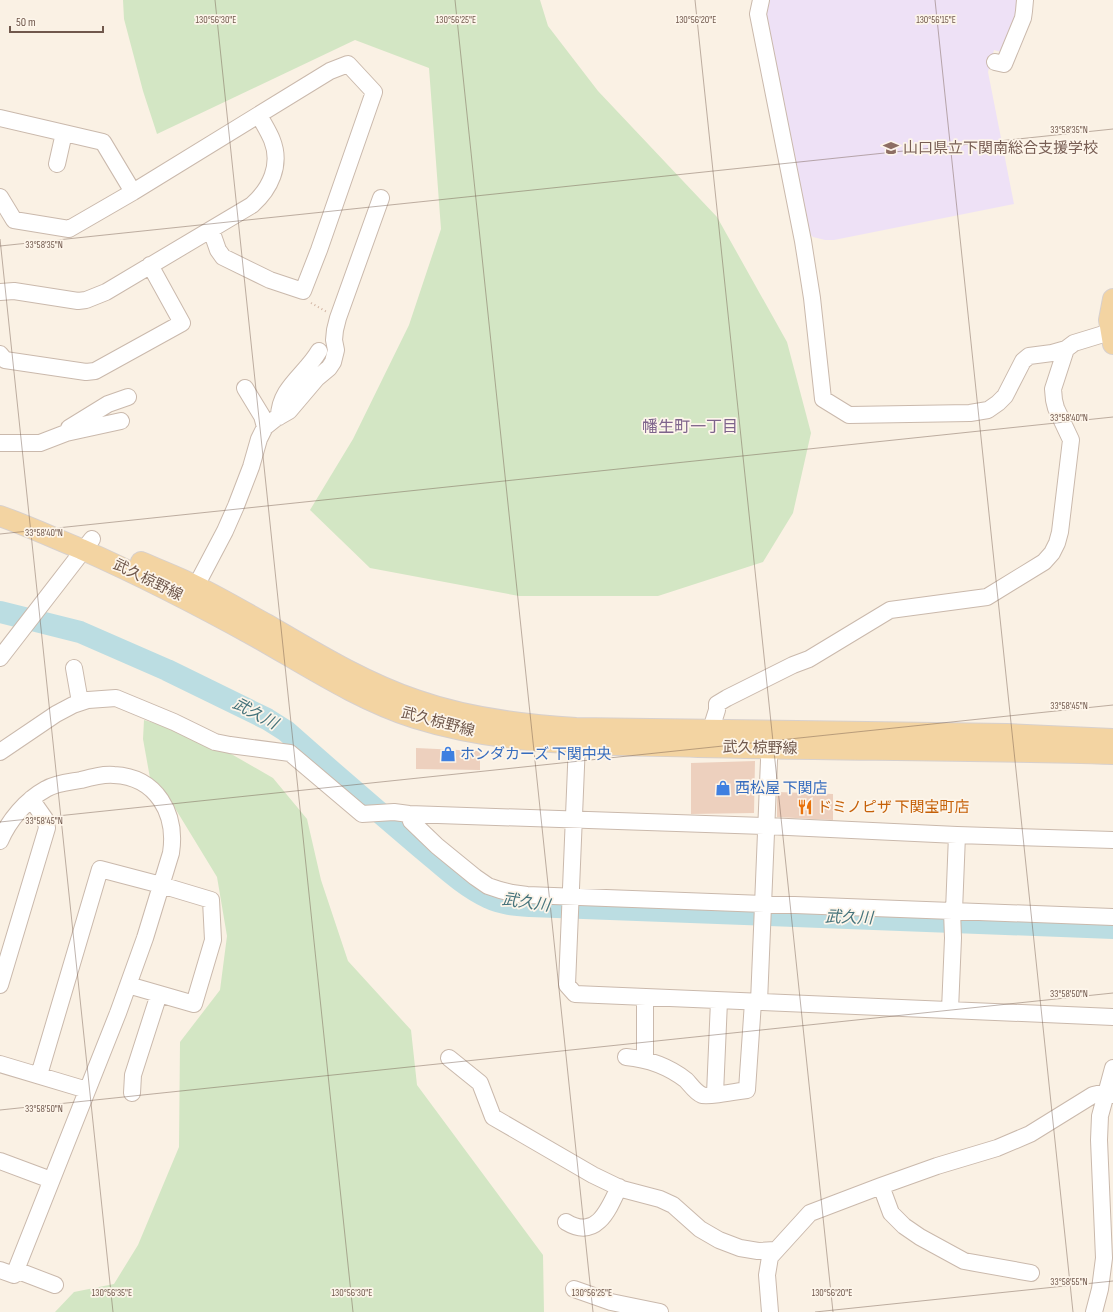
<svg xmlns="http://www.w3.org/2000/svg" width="1113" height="1312" font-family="'Sofia Sans Condensed','Noto Sans JP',sans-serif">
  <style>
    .education { fill: #eee1f6 }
    .green { fill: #d3e6c4 }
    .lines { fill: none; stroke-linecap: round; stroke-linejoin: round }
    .river { stroke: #bbdde2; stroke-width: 22 }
    .building { fill: #edd0be }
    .minor-casing { stroke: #cab9ac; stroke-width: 18 }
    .major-casing { stroke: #d7d0cd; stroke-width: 22 }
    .path { stroke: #d1b4a2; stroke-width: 2; stroke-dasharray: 1 3; stroke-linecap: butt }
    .minor { stroke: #fff; stroke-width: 16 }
    .major { stroke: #f3d4a2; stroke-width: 20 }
    .ticks { fill: none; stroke: #70584c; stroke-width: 1; stroke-opacity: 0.45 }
    .labels { text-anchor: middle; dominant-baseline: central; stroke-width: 3.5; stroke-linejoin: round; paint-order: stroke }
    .education-label { font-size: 15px; fill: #785e54; stroke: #fdf5ea; text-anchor: start }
    .street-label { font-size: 15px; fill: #70584c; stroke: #fdf5ea }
    .shop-label { font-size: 15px; fill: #366cbe; stroke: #fdf5ea; text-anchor: start }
    .food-label { font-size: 15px; fill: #c56008; stroke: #fdf5ea; text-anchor: start }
    .neighbourhood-label { font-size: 16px; fill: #7e648c; stroke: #fdf5ea }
    .water-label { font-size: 16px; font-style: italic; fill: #45737b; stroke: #fdf5ea }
    .ticks-label { font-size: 10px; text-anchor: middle; fill: #70584c; stroke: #fdf5ea; stroke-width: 3.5; stroke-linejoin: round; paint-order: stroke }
  </style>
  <rect width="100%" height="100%" fill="#faf1e4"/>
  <!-- education -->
  <path class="education" d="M767,0H1021L1020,13L1001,52L994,50L988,72L1014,204L834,240H825L813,237L808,232L795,159L791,158L764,15Z"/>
  <!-- green -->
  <path class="green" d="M123,0H540L548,26L598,91L717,217L787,342L811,433L793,513L763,562L658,596H519L370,568L310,510L353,439L409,325L441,229L429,68L355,40L157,134L143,91L124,19Z
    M144,720L191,734L233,755L273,778L307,819L321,880L348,961L411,1030L417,1085L543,1255L544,1312H55L74,1292L114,1284L138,1245L179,1147L180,1042L220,990L227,936L217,877L167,795L150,778L143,739Z"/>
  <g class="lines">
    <!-- river -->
    <path class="river" d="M0,612L80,632L167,670L267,719L286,731C330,770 375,809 420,847C442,865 463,886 489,898C501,904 516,905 530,906L1113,928"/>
  </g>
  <!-- building -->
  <path class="building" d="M416,748L480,751V770L416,769Z
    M755,761L754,813L691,814V763Z
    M777,792L833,794V820L777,817Z"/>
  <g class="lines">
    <defs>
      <path id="minor" d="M761,0L758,14L803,241L812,298L823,399L849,415L970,413L988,410L998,403L1005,396L1023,361L1029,356L1052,353L1066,349L1074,343L1110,332
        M995,62L1004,64L1023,18L1024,11L1025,0
        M0,118L103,142L133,192
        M57,164L64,133
        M0,197L14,220L69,229L133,192L330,71L348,64L374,92L319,250L303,291L270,280L223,257L218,250L211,230
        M0,292L14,291L78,301L86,300L106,292L252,205C270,189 282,165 272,140C269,132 263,123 259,115
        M0,354L5,360L86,372L95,371L182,323L150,265
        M245,388L262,416L265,427
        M279,417C279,388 306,374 319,351
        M69,428L108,404L128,397
        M0,443H40L66,433L121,421
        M192,596L196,586L225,531L236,506L251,467L259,439L265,427L275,419L289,411L317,378L329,368L333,362L336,350L334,340L335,330L338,318L381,198
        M0,658L92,539
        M74,668L80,702
        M711,729L717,710V704L727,698L793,665L809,659L890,610L987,597L1044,562L1052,553L1057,543L1060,532L1071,440L1056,408L1054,400L1053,389L1066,349
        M577,743L567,985L575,994L1113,1017
        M0,752L56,714L73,705L88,700L116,698L174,722L215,742L230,745L290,753L362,814L394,812L409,814L767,826L957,835L1113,840
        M409,814L411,821L437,846L475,877L488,886L500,890L512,893L527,895L1113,917
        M0,841C9,820 26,800 46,789C56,783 70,782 81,780C92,777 103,774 114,775C157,777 177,814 171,853L145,938L118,1013L14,1275L0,1270
        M954,911L957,835
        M0,985L47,828L45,819L31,799
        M645,997V1059
        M759,1002L770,736
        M950,1010L953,938L952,911
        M626,1057C648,1059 668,1066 686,1080C691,1085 695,1092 702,1095C706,1097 740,1091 747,1090L753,1002
        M449,1058L480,1083L493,1117L593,1175L622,1189L660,1199L673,1205L700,1229L719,1240L740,1248L758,1251L775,1250
        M0,1064L87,1090
        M39,1075L100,869L161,885L211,900L213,940L194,1004L128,985
        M132,1093L133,1075L159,994
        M715,1094L719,1001
        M0,1161L51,1180
        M881,1186L891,1213L904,1226L920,1237L964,1261L1031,1273
        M566,1222C596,1240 608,1211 619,1187
        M16,1270L55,1285
        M574,1289L611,1302L660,1312
        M770,1312L767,1275L770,1257L810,1213L881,1186L937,1166L997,1148L1030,1134L1093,1095L1106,1092L1113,1095
        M1094,1312L1100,1289L1104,1258L1099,1140L1100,1116L1113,1068"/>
      <path id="major" d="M1113,299L1109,320L1113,344
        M0,516C28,526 54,538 81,549C142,576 200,606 258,638C309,667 359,700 415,718C507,747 603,744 698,747C836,750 975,750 1113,754
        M141,562C159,570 178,577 196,586C221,598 244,612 268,625C316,653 363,682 416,700C467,718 523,725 576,728L1007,734L1113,739"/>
    </defs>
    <!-- minor casing -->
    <use href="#minor" class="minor-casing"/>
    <!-- major casing -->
    <use href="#major" class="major-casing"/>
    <!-- path -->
    <path class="path" d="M311,303L327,312"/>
    <!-- minor -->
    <use href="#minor" class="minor"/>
    <!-- major -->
    <use href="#major" class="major"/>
  </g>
  <!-- ticks -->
  <path class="ticks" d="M215,0L353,1312M455,0L593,1312M695,0L833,1312M935,0L1073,1312M0,239L113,1312M0,246L1113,129M0,534L1113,417M0,822L1113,705M0,1110L1113,993M815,1312L1113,1281"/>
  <!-- icons -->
  <defs>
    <symbol id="school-bare" viewBox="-9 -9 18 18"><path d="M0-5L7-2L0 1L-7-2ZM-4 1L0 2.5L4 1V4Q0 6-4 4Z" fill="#8d6e63" stroke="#fdf5ea" stroke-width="2.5" paint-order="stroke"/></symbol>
    <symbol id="shop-bare" viewBox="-9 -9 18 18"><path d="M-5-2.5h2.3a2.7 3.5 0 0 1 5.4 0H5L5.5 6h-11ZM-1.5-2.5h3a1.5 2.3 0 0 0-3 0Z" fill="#3f7fe0" stroke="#fdf5ea" stroke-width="2.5" paint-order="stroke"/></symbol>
    <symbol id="restaurant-bare" viewBox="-9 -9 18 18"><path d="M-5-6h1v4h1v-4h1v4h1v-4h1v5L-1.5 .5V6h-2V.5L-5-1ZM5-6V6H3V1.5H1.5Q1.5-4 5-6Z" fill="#e8710a" stroke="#fdf5ea" stroke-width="2.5" paint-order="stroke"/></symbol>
  </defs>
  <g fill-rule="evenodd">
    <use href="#school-bare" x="880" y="137" width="22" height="22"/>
    <use href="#shop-bare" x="437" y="743" width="22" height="22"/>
    <use href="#shop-bare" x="712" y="777" width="22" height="22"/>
    <use href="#restaurant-bare" x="794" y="796" width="22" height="22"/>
  </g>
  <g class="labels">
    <!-- education labels -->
    <g class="education-label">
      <text x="903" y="148">山口県立下関南総合支援学校</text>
    </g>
    <!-- street labels -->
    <g class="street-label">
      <text transform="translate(148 580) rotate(26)">武久椋野線</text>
      <text transform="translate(438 722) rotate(15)">武久椋野線</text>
      <text transform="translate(760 748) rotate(1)">武久椋野線</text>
    </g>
    <!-- shop labels -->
    <g class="shop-label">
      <text x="460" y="754">ホンダカーズ 下関中央</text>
      <text x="735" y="788">西松屋 下関店</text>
    </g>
    <!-- food labels -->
    <g class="food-label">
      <text x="817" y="807">ドミノピザ 下関宝町店</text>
    </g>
    <!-- neighbourhood labels -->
    <g class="neighbourhood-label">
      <text x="690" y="427">幡生町一丁目</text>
    </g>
    <!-- water labels -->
    <g class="water-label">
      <text transform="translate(255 714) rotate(28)">武久川</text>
      <text transform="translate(526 903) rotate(8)">武久川</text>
      <text transform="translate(849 918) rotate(2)">武久川</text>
    </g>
  </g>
  <g class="ticks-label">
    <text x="216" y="23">130°56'30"E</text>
    <text x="456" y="23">130°56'25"E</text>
    <text x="696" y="23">130°56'20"E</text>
    <text x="936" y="23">130°56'15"E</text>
    <text x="1069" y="133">33°58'35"N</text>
    <text x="44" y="248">33°58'35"N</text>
    <text x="1069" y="421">33°58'40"N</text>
    <text x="44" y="536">33°58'40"N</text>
    <text x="1069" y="709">33°58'45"N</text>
    <text x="44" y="824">33°58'45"N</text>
    <text x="1069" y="997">33°58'50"N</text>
    <text x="44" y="1112">33°58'50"N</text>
    <text x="1069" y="1285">33°58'55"N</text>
    <text x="112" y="1296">130°56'35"E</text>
    <text x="352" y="1296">130°56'30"E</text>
    <text x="592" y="1296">130°56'25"E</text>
    <text x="832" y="1296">130°56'20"E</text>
  </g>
  <!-- scale -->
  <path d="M10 26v6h93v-6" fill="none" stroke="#70584c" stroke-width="2"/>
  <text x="16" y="26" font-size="12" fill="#70584c" stroke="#fdf5ea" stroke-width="3" paint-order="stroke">50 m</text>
</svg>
